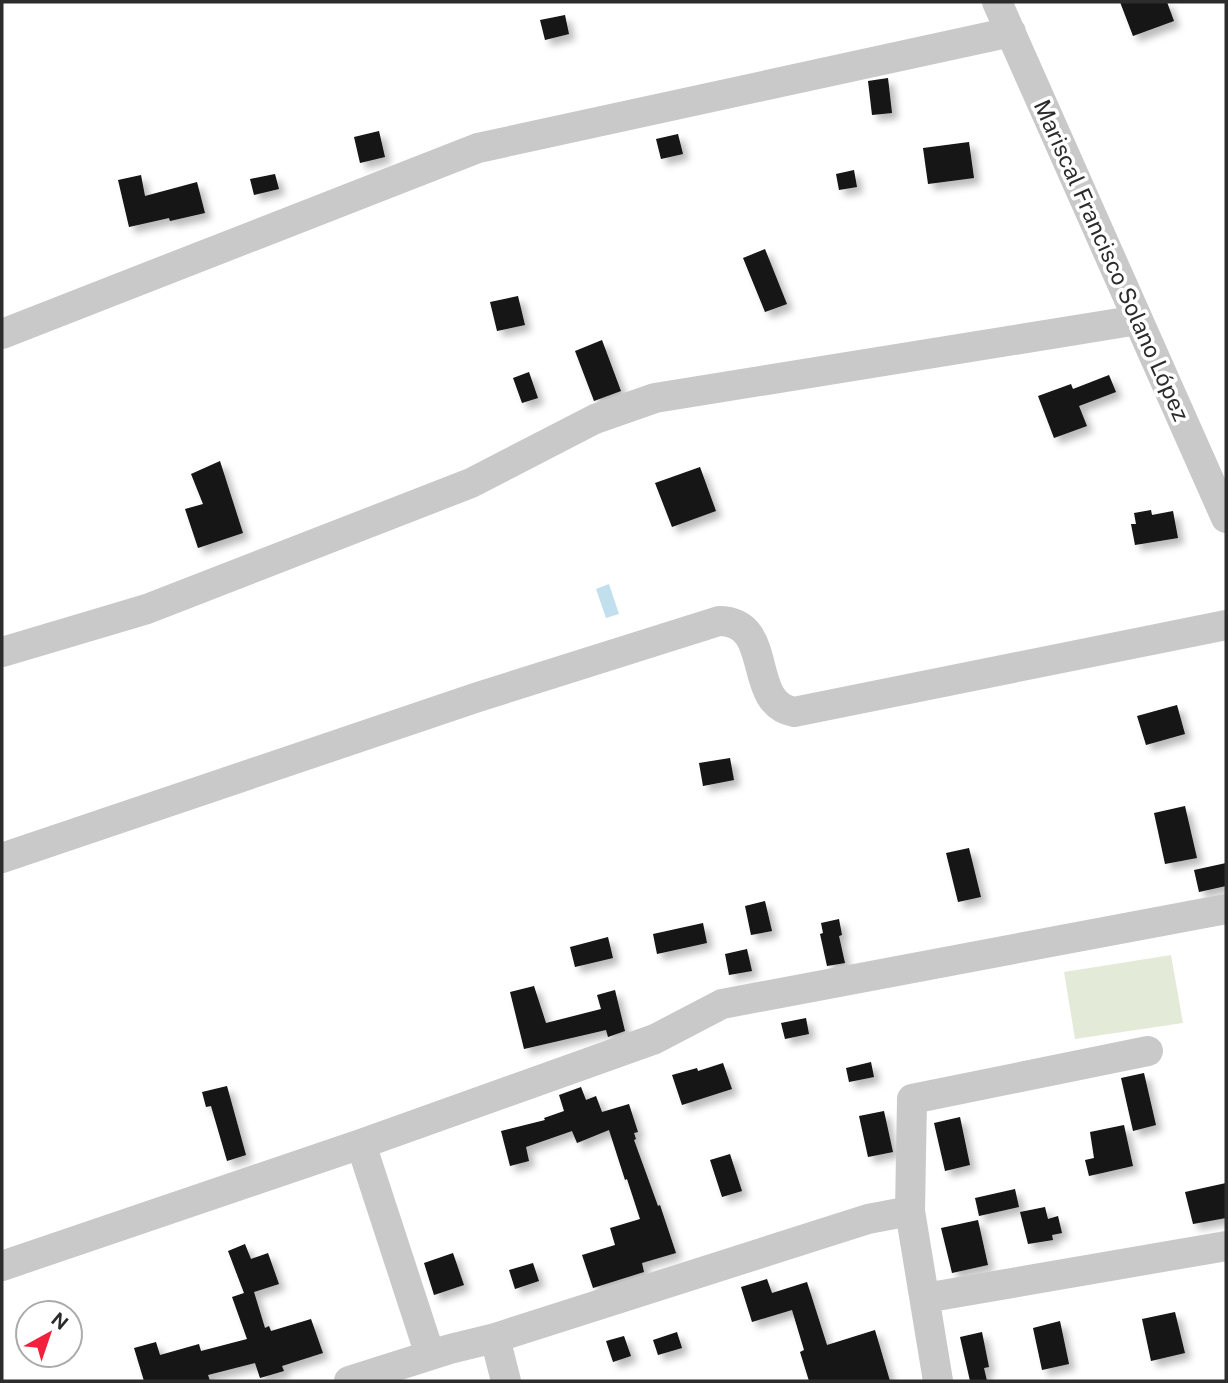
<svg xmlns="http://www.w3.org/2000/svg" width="1228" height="1383" font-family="'Public Sans',sans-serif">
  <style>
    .green { fill: #e3ebd8 }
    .water { fill: #c2dfed }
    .building { fill: #131313; filter: url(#shadow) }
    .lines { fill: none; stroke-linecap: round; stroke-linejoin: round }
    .minor { stroke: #c9c9c9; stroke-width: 30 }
    .labels { text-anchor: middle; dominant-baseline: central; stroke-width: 7; stroke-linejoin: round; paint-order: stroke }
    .street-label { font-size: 23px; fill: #2c2c2c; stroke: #fff }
  </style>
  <defs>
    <filter id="shadow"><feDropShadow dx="6" dy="6" stdDeviation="3.5" flood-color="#0004"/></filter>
  </defs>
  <rect width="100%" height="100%" fill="#fff"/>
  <!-- green -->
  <path class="green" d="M1171,955L1183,1023L1075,1039L1064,972Z"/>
  <!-- water -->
  <path class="water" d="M609,584L619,614L606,618L596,589Z"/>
  <!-- building -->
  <path class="building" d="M1120,2H1167L1174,21L1133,36Z
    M565,15L569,34L545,40L540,20Z
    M888,78L892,113L872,115L868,81Z
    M379,131L385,157L360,163L354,137Z
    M678,134L683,154L661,159L656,139Z
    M969,142L974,178L928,184L923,148Z
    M854,170L857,187L839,190L836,174Z
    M275,174L279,189L254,195L250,179Z
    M141,175L145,196L197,182L205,213L170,221L169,218L129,227L118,180Z
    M765,249L787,304L765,312L743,258Z
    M518,296L525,325L497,331L490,302Z
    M602,340L621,391L594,401L575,351Z
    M529,372L538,398L522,403L513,378Z
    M1109,375L1116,392L1079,406L1087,426L1054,438L1038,396L1071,384L1073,389Z
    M220,461L243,533L198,548L185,509L203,504L191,474Z
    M700,467L716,511L672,527L655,483Z
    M1151,510L1152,515L1173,511L1178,538L1135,545L1131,524H1136L1134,513Z
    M1177,705L1185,734L1146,745L1137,716Z
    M730,758L734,780L703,786L699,763Z
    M1185,806L1197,858L1165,864L1154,813Z
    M969,848L981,897L958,902L946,853Z
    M1226,863V886L1199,892L1194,870Z
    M765,901L772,931L751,935L745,906Z
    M839,919L842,935L839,936L845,963L827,966L820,934L823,933L821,923Z
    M703,923L707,943L657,954L653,934Z
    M608,937L613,958L575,967L570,947Z
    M747,949L752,971L729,975L725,954Z
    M534,986L546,1023L601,1009L597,995L615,990L625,1031L608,1037L606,1030L524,1049L510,992Z
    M806,1018L809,1034L785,1039L781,1023Z
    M871,1062L874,1077L849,1082L846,1068Z
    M723,1063L732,1089L682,1105L672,1075L697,1068L698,1071Z
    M1144,1073L1156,1125L1133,1131L1121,1078Z
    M227,1086L246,1155L227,1161L211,1106L206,1107L202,1092Z
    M581,1087L586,1100L596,1096L602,1112L629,1104L638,1132L634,1133L636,1139L634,1140L658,1206L660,1205L676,1253L642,1263L644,1272L593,1288L582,1255L615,1245L610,1228L640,1219L627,1179L625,1180L609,1130L577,1143L572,1131L526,1147L529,1161L510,1166L501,1131L545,1120L544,1118L564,1111L559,1095Z
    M884,1111L893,1152L868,1157L859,1116Z
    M960,1117L970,1165L945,1171L934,1123Z
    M1124,1125L1133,1166L1089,1176L1085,1160L1094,1158L1090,1132Z
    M730,1154L742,1191L722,1197L710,1160Z
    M1226,1183V1218L1193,1224L1185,1192Z
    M1015,1189L1019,1207L979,1216L975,1198Z
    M1045,1207L1048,1219L1058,1216L1062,1233L1052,1235L1053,1240L1028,1244L1020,1212Z
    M978,1220L988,1265L952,1273L941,1228Z
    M245,1244L251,1259L268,1253L279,1284L254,1292L265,1328L269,1326L271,1331L311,1319L323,1353L282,1366L284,1371L260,1378L255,1363L208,1375L210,1381H144L134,1348L156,1342L160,1355L199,1344L201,1351L247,1339L232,1297L244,1293L228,1251Z
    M453,1253L464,1285L434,1295L424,1263Z
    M533,1263L539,1281L515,1289L509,1270Z
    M767,1279L772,1293L807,1282L827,1345L875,1330L890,1381H809L800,1352L804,1350L792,1310L752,1322L741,1287Z
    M1175,1312L1185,1353L1151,1361L1142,1319Z
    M1060,1321L1069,1364L1042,1370L1033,1328Z
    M677,1332L682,1348L658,1355L653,1340Z
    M982,1332L989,1367L984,1368L987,1381H970L960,1337Z
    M624,1336L631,1356L613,1362L606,1341Z"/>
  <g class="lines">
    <!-- minor -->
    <path class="minor" d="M997,2L1226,518
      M2,334L478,148L1011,32
      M2,652L147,609L471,483L595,419L655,398L1138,320
      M2,858L478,697L719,621C776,621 745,703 794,712L1226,625
      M361,1144L430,1355
      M2,1266L361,1144L655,1039L722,1004L1226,909
      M925,1298L1226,1246
      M495,1338L506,1381
      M349,1381L450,1349L495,1338L868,1219L910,1211
      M938,1381L910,1211L912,1099L1148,1051"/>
  </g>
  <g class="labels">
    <!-- street labels -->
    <g class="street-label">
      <text transform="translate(1112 260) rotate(66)">Mariscal Francisco Solano López</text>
    </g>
  </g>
  <!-- border -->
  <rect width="1228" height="1383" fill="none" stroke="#2c2c2c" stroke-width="7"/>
  <!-- north arrow -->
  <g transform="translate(49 1334) rotate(40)"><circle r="33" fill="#ffffff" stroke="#ababab" stroke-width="2"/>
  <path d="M0-5L12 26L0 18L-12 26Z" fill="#f1203d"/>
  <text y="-10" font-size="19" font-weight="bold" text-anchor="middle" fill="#2c2c2c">N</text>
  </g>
</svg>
